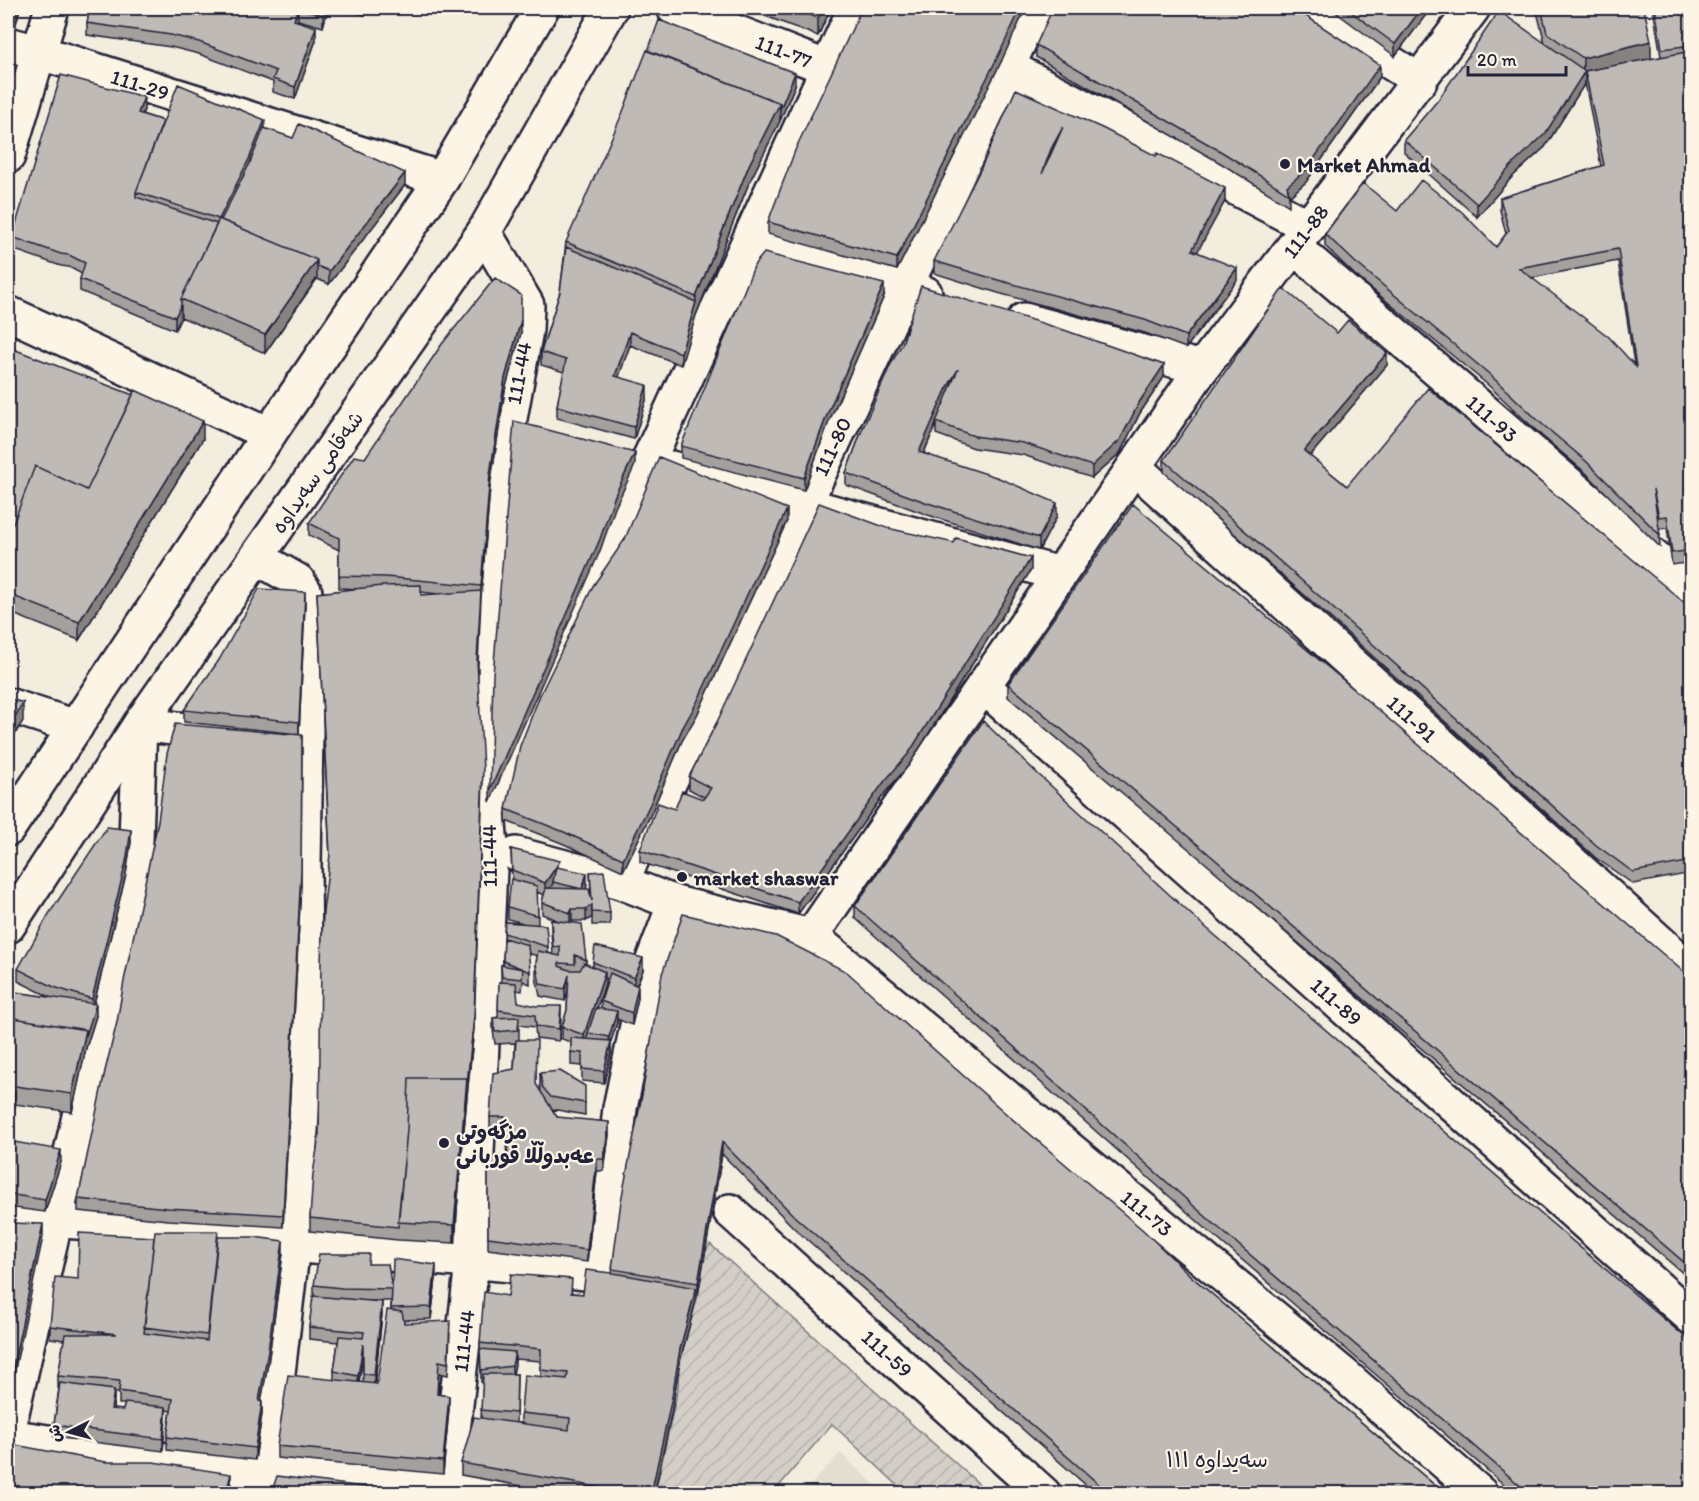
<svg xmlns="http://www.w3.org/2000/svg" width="1699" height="1501" font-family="Itim,'Playpen Sans Arabic',sans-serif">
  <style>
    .built { fill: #e3ded2 }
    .garden { fill: url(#garden-furrows); stroke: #7b7880; stroke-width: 1.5 }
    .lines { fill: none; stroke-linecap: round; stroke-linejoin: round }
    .minor-casing { stroke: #22223b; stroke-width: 38 }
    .tertiary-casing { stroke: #22223b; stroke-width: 38 }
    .minor { stroke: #fcf5e5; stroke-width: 33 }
    .tertiary { stroke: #fcf5e5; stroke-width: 33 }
    .wall { fill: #a4a09d; stroke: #22223b; stroke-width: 1.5; fill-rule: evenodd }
    .shaded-wall { fill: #86827f; stroke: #22223b; stroke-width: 1.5 }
    .building { fill: #bfbab6; stroke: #22223b; stroke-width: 1.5; fill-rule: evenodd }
    .poi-dot { fill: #22223b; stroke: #fcf5e5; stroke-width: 2 }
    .labels { text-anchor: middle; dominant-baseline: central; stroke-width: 4.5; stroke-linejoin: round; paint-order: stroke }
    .street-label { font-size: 21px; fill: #22223b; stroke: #fcf5e5 }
    .poi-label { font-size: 21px; font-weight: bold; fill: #22223b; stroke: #fcf5e5; text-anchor: start }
    .neighbourhood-label { font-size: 22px; fill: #22223b; stroke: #fcf5e5 }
  </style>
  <defs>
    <pattern id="garden-furrows" width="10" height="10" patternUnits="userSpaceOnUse" patternTransform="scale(1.5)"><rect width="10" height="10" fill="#d4cfc6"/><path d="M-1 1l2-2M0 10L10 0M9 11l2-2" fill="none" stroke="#b6b1ab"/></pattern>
  </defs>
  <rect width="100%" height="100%" fill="#f3edde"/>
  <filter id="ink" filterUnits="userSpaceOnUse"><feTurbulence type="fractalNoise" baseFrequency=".0167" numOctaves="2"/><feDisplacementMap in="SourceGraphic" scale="12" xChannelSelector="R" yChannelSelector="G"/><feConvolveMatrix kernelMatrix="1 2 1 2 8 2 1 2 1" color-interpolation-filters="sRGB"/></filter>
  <g filter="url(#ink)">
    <!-- built -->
    <path class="built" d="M840,1453L884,1493H803Z"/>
    <!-- garden -->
    <path class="garden" d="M710,1244L989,1493H906L832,1424L773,1493L655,1494L678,1388L680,1361L698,1295L703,1257Z"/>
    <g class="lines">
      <defs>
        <g id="minor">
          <path id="s1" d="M674,8L828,68"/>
          <path d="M1304,8L1420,81"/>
          <path id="s2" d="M8,44L38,52L442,179"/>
          <path d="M1007,66L1309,227"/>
          <path d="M8,156L52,8"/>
          <path d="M749,242L925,293"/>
          <path id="s3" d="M1294,247L1670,571L1692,592"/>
          <path d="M8,313L269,434"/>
          <path d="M1024,320L1202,368"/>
          <path id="s4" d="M1134,467L1692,971"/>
          <path d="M671,468L1060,574"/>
          <path d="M258,558L298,581L305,592L306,730L304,866L306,1058L293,1245L266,1475L259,1494"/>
          <path id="s5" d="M983,686L1692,1318"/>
          <path d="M8,705L76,727"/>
          <path d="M492,803L855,8"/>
          <path id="s6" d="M516,854L621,882L675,903L811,936L1343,1374L1481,1494"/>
          <path id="s7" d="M621,882L805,504L1035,8"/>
          <path id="s8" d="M811,936L1202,368L1473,8"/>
          <path id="s9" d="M730,1211L1044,1494"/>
          <path d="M8,1218C103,1221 198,1236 294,1245C396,1256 500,1262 602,1275L620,1108L648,973L675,903"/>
          <path d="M8,1430L135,869L140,724L218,734"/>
          <path d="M8,1436L266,1475L446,1483L524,1494"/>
          <path id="s10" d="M446,1494L472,1262L491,847L488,812L487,616L509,424L526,330L527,305L484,232"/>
        </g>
        <path id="tertiary" d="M8,829L269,434L442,179L542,8
          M8,926L140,724L484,232L611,8"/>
      </defs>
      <!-- minor casing -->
      <use href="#minor" class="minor-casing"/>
      <!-- tertiary casing -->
      <use href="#tertiary" class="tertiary-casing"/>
      <!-- minor -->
      <use href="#minor" class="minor"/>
      <!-- tertiary -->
      <use href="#tertiary" class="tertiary"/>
    </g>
    <!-- wall -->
    <path class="wall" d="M8,8H20L15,28L8,26Z
      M90,8H367L365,15L328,8L323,27L298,20V21L316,40L295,99L273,92V82L199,54L171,47L87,35V23Z
      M744,8H831L818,36Z
      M1330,8H1431L1395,56Z
      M1536,8H1644L1651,59L1661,57L1653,8H1692V562L1672,565L1667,528L1659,529L1660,547L1586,473L1542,436L1488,385L1355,275L1325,246V234L1397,211L1496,247L1506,234L1500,210V198L1601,166L1585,83V76V83L1545,147L1512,177L1477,217L1404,152V140L1545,43ZM1618,261L1634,364L1531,278Z
      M1036,45L1380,77L1306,182L1289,197V206L1222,164L1036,57Z
      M1001,62L897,270L768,234V222Z
      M795,85L780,121L749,183L696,315L681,365L630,345L618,377L647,397L634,439L557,418V406L564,372L541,365V352L560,292L566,242Z
      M144,110L142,114L163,121L265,129L405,185L329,284L317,279L265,353L181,317L175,330L80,291V279L82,274L69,267L61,266L12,249V237Z
      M1225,201L1197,252L1237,280L1186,348L1145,333L998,293L934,273V261Z
      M884,296L828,424L804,490L681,458V446Z
      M521,333L505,390L490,486L481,598L478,666L474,1028L467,1096L454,1243L398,1240L310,1231V1218L319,1136L330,857L317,593L361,589L339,588V550L309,535V523L365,458ZM421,592L438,594L421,595Z
      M1337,333L1387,365L1310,456L1347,486L1692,609V873L1633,884L1596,858L1325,613L1164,472V460Z
      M8,347L203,439L79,640L8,612Z
      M1164,377L1140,413L1120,453L1092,478L1023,455L974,448L936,434V424L924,453L1057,516L1039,550L928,515L846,485V473L862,430Z
      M787,521L697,715L682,741L650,816L623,871L564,844L506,821V809Z
      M887,528L1031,570L909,765L884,794L798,914L640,862V850L675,809L703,799L704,797L689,789V777L717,722Z
      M305,604L299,734L184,722V710Z
      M1008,684L1692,979V1281L1203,861L1008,697Z
      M131,842L126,874L94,1004L96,1016L86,1048L72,1112L15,1104L9,1142L61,1162L45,1212L8,1207V991L50,997L18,981V969Z
      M511,849L560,868L587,885L586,889L591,898L590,872L610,913V925H592V917L586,921H572L571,923L586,960V964L593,967V962L643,970L637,985L638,998L632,1025L617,1019V1023L611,1041V1053L604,1083L582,1081V1066L571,1065V1042L562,1039V1027L567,1010L568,990L565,1001L540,996L536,977V964L537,956L528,953L530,972V984L523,981L522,991L516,990L518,1002L561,1018L559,1041L536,1038L535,1027L519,1025V1040L536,1085L541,1093L540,1085V1073L585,1103V1115L552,1109L557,1117L609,1135L604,1171H597L587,1262L488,1249V1174L507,1157L505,1130L490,1129V1117L514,1069L515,1043L495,1044L493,1030V1018L498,1017L499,982L501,983V965L503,966L505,922L523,923L508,919V907L512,879ZM537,892L544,895L542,902V914L561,922L551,920V932L553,954L548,953V947L538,924ZM605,979L608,980L601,1001V1008H597L605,984Z
      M301,884L283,1227L168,1220L78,1211V1199Z
      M855,906L1692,1494H1515L1213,1235L855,918Z
      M642,1095L1011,1118L1192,1277L1445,1494H1096L794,1228L722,1154L698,1295H696V1300L680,1361L672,1410L654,1494H566L461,1475V1463L481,1418L483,1382H481L480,1343L508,1296L572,1293L583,1294L612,1273ZM515,1359L541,1361V1377L521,1413V1423H516L517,1374H513Z
      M154,1237H218L283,1253L268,1364L261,1401L262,1414L255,1460L167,1450V1437L171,1411L166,1410L163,1451L54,1437V1425L59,1388H58V1376L64,1340L50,1338V1326ZM114,1393H119V1404H125L123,1410L113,1409Z
      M369,1264L392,1289L436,1278L431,1319L403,1320L404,1323L450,1333L448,1375L439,1373L438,1394L449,1408L443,1474L277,1458V1446L334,1380V1371L338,1342L309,1339V1327L314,1296V1285ZM369,1301H391V1311L377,1384H375L382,1314ZM363,1356V1383L359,1382Z"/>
    <!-- shaded-wall -->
    <path class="shaded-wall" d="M17,8H20L15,28V16Z
      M298,8V20L294,32V20Z
      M325,8H328L323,27V15Z
      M823,8H831L818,36V18Z
      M1021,8H1026L1001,62L897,270V258Z
      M1422,8H1431L1395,56V44Z
      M316,27V40L295,99V87Z
      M1651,41V59L1585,71V83L1545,147L1512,177L1477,217V204L1583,75V58Z
      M1380,65V77L1306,182L1289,197L1287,186Z
      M795,73V85L780,121V109Z
      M144,97V110L138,125V113Z
      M780,103V121L749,183L696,315L681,365V353L696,302V297L749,165Z
      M265,120V138L224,227L219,219Z
      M1063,127L1042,174L1051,149Z
      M405,173V185L329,284V271Z
      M1225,188V201L1192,262V250Z
      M317,260V278L265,353V335Z
      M1237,268V280L1186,348V336Z
      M884,284V296L828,424L804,490V478L828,412Z
      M181,305V317L175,330V317Z
      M521,320V333L505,390L490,486L481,598V586L490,474L505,378Z
      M630,332V345L615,388V376Z
      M1387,353V365L1304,463V451Z
      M1164,365V377L1140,413L1120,453L1092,478V466L1140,401Z
      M958,369L936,424L919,464V452L946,390Z
      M647,385V397L634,439V427Z
      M203,421V439L79,640V622Z
      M635,453V465L615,508L600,551L490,802V790L615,495Z
      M1057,503V516L1039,550V538Z
      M787,509V521L697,715L682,741L650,816L623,871V859L682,729Z
      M1031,558V570L909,765L884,794L798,914V902Z
      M305,592V604L299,734V722Z
      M23,703V721L8,746V728Z
      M302,735L301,884L283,1227V1215Z
      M483,781L474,1028L467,1096L454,1243V1225L467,1078Z
      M131,830V842L126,874L92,1011V999Z
      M556,867L553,884L545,895V883Z
      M587,873V885L582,901V889Z
      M592,905V917L586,921V909Z
      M572,909V921L570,925V913Z
      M643,958V970L634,991V978Z
      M605,972V984L584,1047V1035Z
      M569,975V987L565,1001V989Z
      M638,986V998L632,1025V1013Z
      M96,1004V1016L86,1048L72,1112V1094L86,1030Z
      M561,1006V1018L559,1041V1029Z
      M617,1011V1023L611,1041V1053L604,1083V1071L609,1050V1037Z
      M15,1092V1104L8,1151V1139Z
      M609,1122V1135L604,1171V1159Z
      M722,1142V1154L698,1295V1283Z
      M61,1150V1162L45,1212V1200Z
      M597,1159V1171L587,1262V1250Z
      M43,1224V1237L8,1402V1390Z
      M283,1241V1253L268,1364L259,1413V1401Z
      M436,1265V1278L431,1319V1307Z
      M696,1288V1300L680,1361L672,1410L654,1494H651L680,1349Z
      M382,1302V1314L374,1387V1375Z
      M363,1344V1356L358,1388V1376Z
      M515,1352V1365L512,1378V1366Z
      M114,1390V1402L111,1421V1409Z
      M449,1396V1408L443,1474V1461Z
      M262,1402V1414L255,1460V1448Z
      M166,1407V1419L163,1451V1439Z
      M231,1474V1486L229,1494H226Z"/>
    <!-- building -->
    <path class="building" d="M8,8H17L15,16L8,14Z
      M90,8H325L323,15L298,8L294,20L316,27L295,87L273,79L276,71L199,42L171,35L87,23Z
      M790,8H823L818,18Z
      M862,8H1021L1001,50L897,258L768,222L796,148Z
      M1053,8H1294L1380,65L1306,170L1287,186L1289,194L1222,152L1036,45Z
      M1346,8H1422L1395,44Z
      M1541,8H1644L1651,41L1583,58L1547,33Z
      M1655,8H1692V45L1662,49Z
      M1499,11L1585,71L1545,134L1512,165L1477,204L1404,140L1438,100Z
      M659,20L795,73L780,109V103L648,51Z
      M647,50L780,103L749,165L696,297L566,242L622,114Z
      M1692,51V550L1672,553L1667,516L1659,517L1653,489L1660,535L1586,461L1542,424L1488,373L1355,262L1325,234L1363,183L1397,211L1421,180L1462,212L1496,247L1509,230L1500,198L1604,165L1585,71ZM1618,249L1636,367L1609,337L1519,268Z
      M61,75L144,97L138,113L163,121L136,192V197L217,224L181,299V305L175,317L80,279L85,263L69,255L61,254L12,237Z
      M178,84L265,120L249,159L219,219L136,192Z
      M1016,89L1104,129L1156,156L1157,153L1225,188L1192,250L1237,268L1186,336L1145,320L998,280L934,261L981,168ZM1063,127L1042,174L1051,149Z
      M299,124L405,173L329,271L317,266V260L221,220L249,165L264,128L293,138Z
      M219,219L317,260L265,335L181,299Z
      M566,247L696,302L681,353L630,332L615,376L647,385L634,427L557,406L566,360L541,352L560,292Z
      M764,253L884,284L828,412L804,478L681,446L755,264Z
      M495,278L521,295V320L505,378L490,474L481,586L386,577L339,576V538L309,523L354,456L365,458L442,344Z
      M921,286L1064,330L1164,365L1140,401L1120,440L1092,466L1023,443L974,436L936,422L958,369L946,390L919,452L999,478L1057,503L1039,538L928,503L846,473L862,430L890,366L902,344Z
      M1283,288L1337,333L1348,320L1387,353L1304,451L1343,483L1347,486L1428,388L1692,609V861L1633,872L1596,845L1325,601L1164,460Z
      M8,347L133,395L87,490L35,466L15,519L8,533Z
      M135,390L203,421L79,622L8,594V533L15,519L35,466L87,490Z
      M514,421L635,453L615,495L600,539L490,790L493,675Z
      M659,457L787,509L697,702L682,729L650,804L623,859L564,832L506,809L520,746L540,695L593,586L625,539Z
      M819,503L887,528L954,543L956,538L1031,558L909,753L884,782L798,902L640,850L658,803L675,809L682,791L703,799L711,788L689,777L717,722Z
      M1133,504L1342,679L1692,979V1269L1203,849L1008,684Z
      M421,585V595L481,591L477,660L483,769L474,1016L467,1084V1078H409L407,1130L398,1227L310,1218L313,1174L319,1136L321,962L323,912L330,854L317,593L382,586Z
      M259,589L305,592L299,722L184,710L219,660Z
      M8,698L23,703L8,728Z
      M983,721L1038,774L1196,919L1692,1343V1494H1530L1213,1223L855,906Z
      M175,724L302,735L301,872L283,1215L168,1208L78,1199L105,1071L117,1022L124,981L158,821L167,754Z
      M107,827L131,830L126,862L92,999L54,987L18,969L49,914Z
      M511,849L560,861L556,867L587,873L582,889L553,882L556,867L545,883L512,870Z
      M604,871L610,913L592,912V905L586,909H572L570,913L542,902L546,888L589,889L592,901L590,872Z
      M511,879L537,886L538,916L508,907Z
      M683,914L776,936L847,972L1011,1118L1143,1230L1192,1277L1445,1494H1110L794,1216L722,1142L698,1283L612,1269L621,1201L642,1095L662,974Z
      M551,920L582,924L586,960L575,955V964L559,963V966L569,970H580L584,963L605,972L584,1035L562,1027L567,1010L569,975L565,989L540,984L536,964L538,951L560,956V946L553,947Z
      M505,922L546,925L548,947L504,933Z
      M504,938L528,945L530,972L523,969L522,979L502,977L501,965L523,969L503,961Z
      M595,946L643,958L634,978L593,962Z
      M610,973L638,986L632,1013L601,1001Z
      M499,982L516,983L518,1002L536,1006H561L559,1029L536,1026L535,1015L498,1010Z
      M8,991L96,1004L86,1036V1030L8,1017Z
      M596,1008L617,1011L609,1037L588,1033Z
      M8,1017L86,1030L72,1094L8,1085Z
      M519,1017L518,1030L495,1032L493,1018Z
      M571,1038L611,1041L604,1071L582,1069V1053L571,1052Z
      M516,1040H537L536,1084L557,1117L609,1122L604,1159H597L587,1250L488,1237V1174L491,1158L508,1157L505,1117H490L493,1073L514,1069Z
      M560,1071L585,1086V1103L551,1097L543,1088L540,1073Z
      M409,1078H467L454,1225L398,1222L407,1130Z
      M8,1091L15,1092L8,1139Z
      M8,1141L61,1150L45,1200L8,1194Z
      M8,1223L43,1224L8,1390Z
      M155,1231H218L207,1335L144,1327Z
      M79,1233L154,1237L144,1333L207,1341L218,1237H254L283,1241L268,1351L259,1401L262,1402L255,1448L167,1437L173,1399L119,1391L120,1381L58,1376L65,1334H117L50,1326L55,1277L78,1279Z
      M319,1254H369L368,1264H388L392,1289L393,1259L436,1265L431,1307L391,1308L392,1289L342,1288L314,1285Z
      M586,1270L620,1274L696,1288L680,1349L672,1397L651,1494H637L461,1463L474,1417L569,1430L570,1418L521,1413L524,1375L567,1379L568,1373L541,1370V1349L480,1343L484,1292L508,1296L511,1274L572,1279L571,1293L583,1294Z
      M313,1296L382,1302L374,1375L363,1374V1344L358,1376L334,1371L339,1336L363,1338L364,1332L309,1327Z
      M387,1310L402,1312L404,1323L450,1321L448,1363L439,1361L437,1394L449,1396L443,1461L277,1446L288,1375L377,1384Z
      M480,1349L515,1352L512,1366L481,1370Z
      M483,1374H517L516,1413L481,1410Z
      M60,1383L114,1390L111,1409L123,1410L125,1403L166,1407L163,1439L54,1425Z
      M15,1445L106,1462H153L231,1474L226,1494H8V1482Z
      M277,1476L419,1494H271Z
      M483,1491L506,1494H483Z"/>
  </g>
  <!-- markers -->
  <g class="poi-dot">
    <circle cx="1285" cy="164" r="6"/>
    <circle cx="682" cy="877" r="6"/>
    <circle cx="444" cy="1143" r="6"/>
  </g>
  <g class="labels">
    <!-- street labels -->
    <g class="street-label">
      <text stroke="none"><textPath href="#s1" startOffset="118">111-77</textPath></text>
      <text stroke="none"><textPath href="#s2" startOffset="138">111-29</textPath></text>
      <text stroke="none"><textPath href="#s8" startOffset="861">111-88</textPath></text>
      <text stroke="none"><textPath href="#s10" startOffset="1125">111-44</textPath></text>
      <text stroke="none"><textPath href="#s3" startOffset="262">111-93</textPath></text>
      <text stroke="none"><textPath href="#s7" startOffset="484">111-80</textPath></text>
      <text transform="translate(317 472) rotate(-55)">شەقامی سەیداوە</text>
      <text stroke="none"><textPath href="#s4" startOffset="375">111-91</textPath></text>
      <text transform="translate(489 856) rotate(-91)">111-44</text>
      <text stroke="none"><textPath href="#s5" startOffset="474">111-89</textPath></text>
      <text stroke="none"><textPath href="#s6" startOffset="742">111-73</textPath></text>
      <text stroke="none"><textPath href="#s10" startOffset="154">111-44</textPath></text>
      <text stroke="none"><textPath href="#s9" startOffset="212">111-59</textPath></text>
    </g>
    <!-- poi labels -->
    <g class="poi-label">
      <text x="1297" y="164">Market Ahmad</text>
      <text x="694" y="877">market shaswar</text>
      <text x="456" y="1131">مزگەوتی<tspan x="456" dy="24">عەبدوڵڵا قوربانی</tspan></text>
    </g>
    <!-- neighbourhood labels -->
    <g class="neighbourhood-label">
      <text x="1217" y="1459">سەیداوە ١١١</text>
    </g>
  </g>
  <!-- margin -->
  <rect width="1699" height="1501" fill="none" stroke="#fcf5e5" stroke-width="30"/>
  <rect x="15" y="15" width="1669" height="1471" fill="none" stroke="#22223b" stroke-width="2" filter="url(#ink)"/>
  <!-- north arrow -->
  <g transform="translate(69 1432) rotate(264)" stroke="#fcf5e5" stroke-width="4.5" paint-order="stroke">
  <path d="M0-4.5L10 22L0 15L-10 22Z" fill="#22223b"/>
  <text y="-9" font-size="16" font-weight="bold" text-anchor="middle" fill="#22223b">ش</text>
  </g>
  <!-- scale -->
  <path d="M1468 66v9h98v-9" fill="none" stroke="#22223b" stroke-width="3"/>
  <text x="1477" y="66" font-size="18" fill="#22223b" stroke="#fcf5e5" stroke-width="4.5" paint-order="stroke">20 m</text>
</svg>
